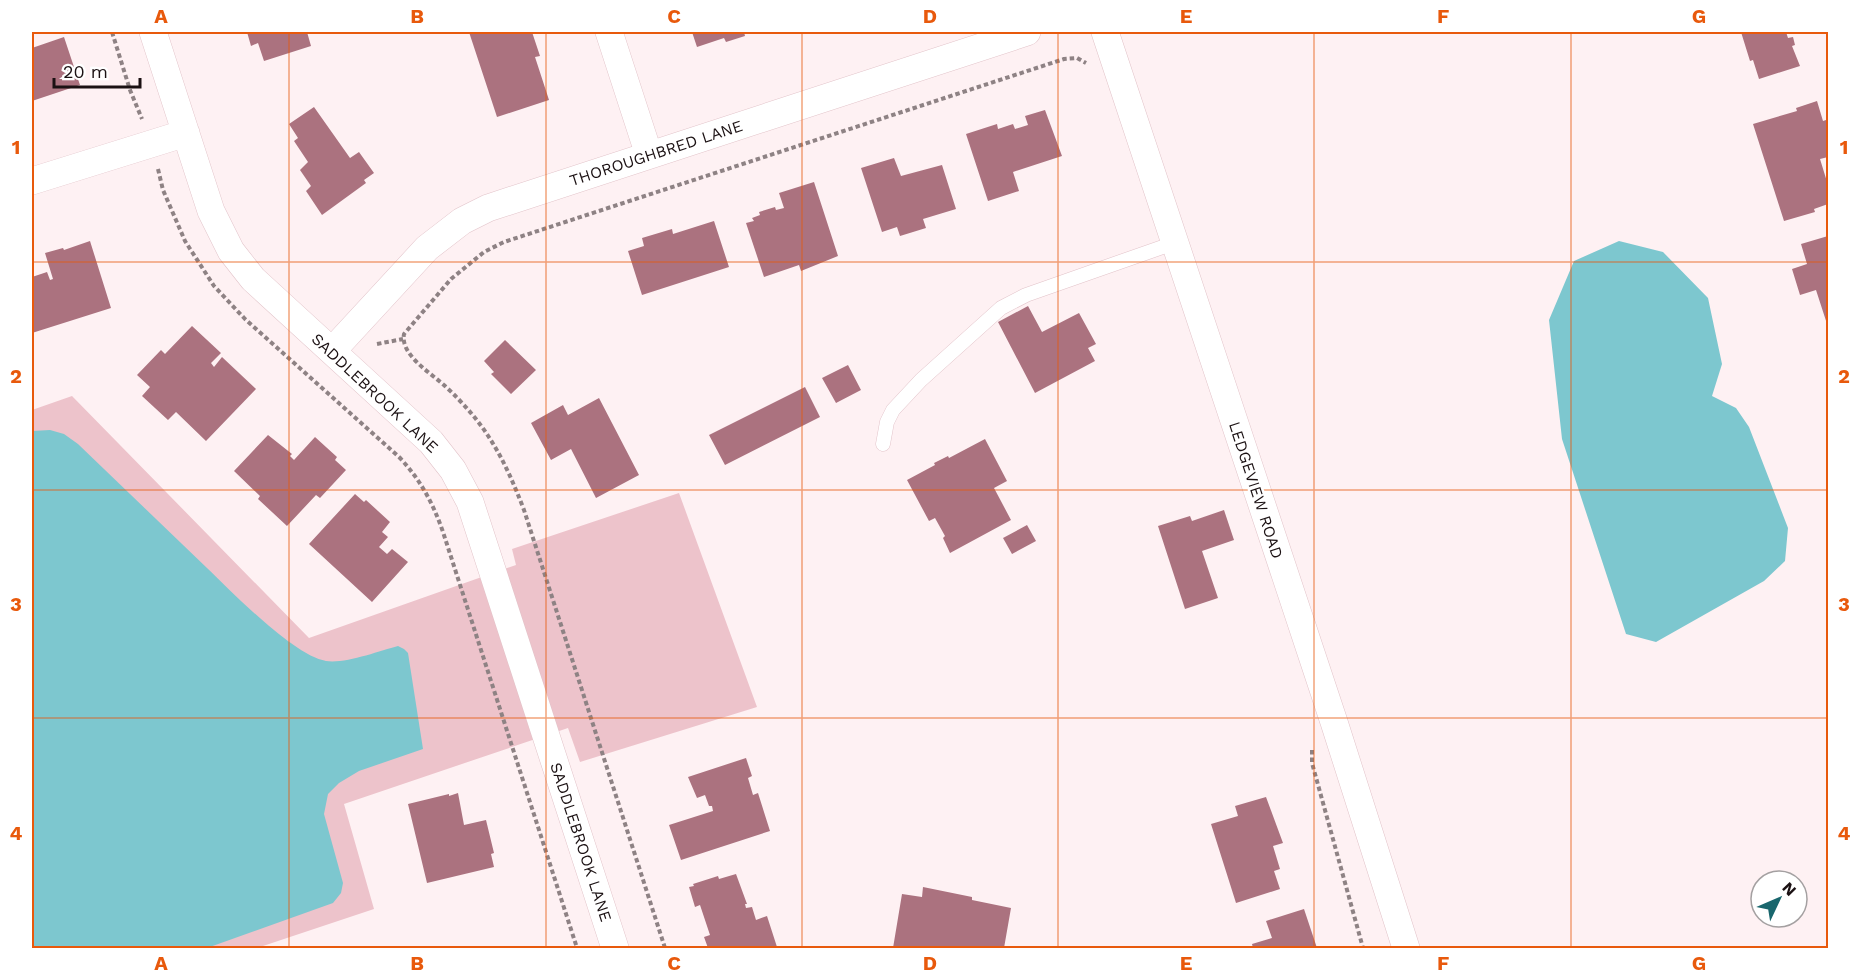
<svg xmlns="http://www.w3.org/2000/svg" width="1860" height="980" font-family="'Work Sans',sans-serif">
  <style>
    .green { fill: #edc3cb }
    .water { fill: #7dc7cf }
    .building { fill: #ab727f }
    .lines { fill: none; stroke-linecap: round; stroke-linejoin: round }
    .service-casing { stroke: #e2c3c9; stroke-width: 15 }
    .minor-casing { stroke: #e2c3c9; stroke-width: 28 }
    .path { stroke: #8e8284; stroke-width: 4; stroke-dasharray: 4.5 3; stroke-linecap: butt }
    .service { stroke: #fff; stroke-width: 14 }
    .minor { stroke: #fff; stroke-width: 27 }
    .grid { fill: none; stroke: #e8590c; stroke-width: 1.5; stroke-opacity: 0.55 }
    .labels { text-anchor: middle; dominant-baseline: central; stroke-width: 5; stroke-linejoin: round; paint-order: stroke }
    .street-label { font-size: 16px; fill: #1b1113; stroke: #fff }
    .neatline { fill: none; stroke: #e8590c; stroke-width: 2 }
    .grid-label { font-size: 20px; text-anchor: middle; font-weight: bold; fill: #e8590c }
  </style>
  <rect width="100%" height="100%" fill="#fef1f3"/>
  <!-- green -->
  <path class="green" d="M72,396L309,638L516,565L512,549L679,493L757,707L580,762L568,728L344,804L374,909L257,948H32V410Z"/>
  <!-- water -->
  <path class="water" d="M1619,241L1663,252L1708,298L1722,364L1712,396L1736,408L1749,427L1788,528L1785,561L1764,581L1656,642L1626,634L1562,439L1549,320L1574,261Z
    M50,430L64,434L78,444C121,485 164,527 207,568C232,592 294,656 326,661C345,664 379,651 398,646L404,649L408,653L423,749L359,771L339,783L328,794L324,814L343,883L341,893L333,903L207,948H32V431Z"/>
  <!-- building -->
  <path class="building" d="M247,32H307L311,46L264,61L258,43L251,46Z
    M469,32H532L540,56L535,57L549,100L497,117Z
    M692,32H744L745,36L726,42L724,38L697,47Z
    M1741,32H1786L1788,38L1793,37L1795,45L1792,46L1800,66L1759,79L1753,60L1750,61Z
    M64,37L80,85L32,101V48Z
    M1817,101L1823,121L1826,120L1828,127V157L1820,159L1828,185V204L1814,209L1815,212L1784,221L1753,124L1797,111L1796,108Z
    M314,107L350,158L359,152L374,173L364,180L366,183L322,215L306,191L311,186L300,170L308,162L294,141L298,138L289,124Z
    M1045,110L1062,156L1013,172L1019,191L988,201L966,134L997,124L998,129L1013,124L1015,129L1028,125L1025,116Z
    M894,158L901,176L942,165L956,209L923,219L926,228L900,236L897,227L882,232L861,168Z
    M814,182L838,256L801,271L799,265L764,277L746,223L754,221L752,218L760,215L759,212L775,207L776,210L784,208L779,193Z
    M714,221L729,267L642,295L628,251L644,246L642,238L672,229L673,234Z
    M1828,236V327L1816,290L1800,295L1792,269L1807,264L1801,244Z
    M90,241L111,308L32,333V277L47,272L50,280L53,279L45,253L63,248L64,250Z
    M1028,306L1042,332L1079,313L1096,344L1088,348L1095,361L1035,393L998,322Z
    M192,326L221,353L211,363L214,367L222,357L256,389L206,441L176,412L168,420L142,396L150,387L137,375L161,350L165,354Z
    M505,340L536,370L511,394L491,374L494,372L484,361Z
    M848,365L861,390L836,403L822,378Z
    M805,387L820,417L725,465L709,435Z
    M599,398L639,475L596,498L571,449L551,460L531,423L563,405L568,415Z
    M268,435L292,454L290,456L294,460L315,437L337,457L335,460L346,470L320,498L316,495L287,526L258,499L260,496L234,471Z
    M985,439L1007,481L994,488L1011,520L950,553L943,538L945,536L935,518L929,521L907,480L935,465L934,463L948,456L949,458Z
    M355,494L364,502L366,500L390,522L382,532L388,537L379,547L387,554L392,549L408,562L372,602L309,544Z
    M1224,510L1234,540L1202,551L1218,598L1185,609L1158,526L1190,516L1192,521Z
    M1027,525L1036,541L1012,554L1003,538Z
    M746,758L752,776L748,778L753,795L758,793L770,831L681,860L669,825L713,811L712,806H709L705,795L697,798L688,777Z
    M458,793L464,825L486,820L494,853L491,854L494,867L427,883L408,804L449,794V796Z
    M1266,797L1283,843L1273,846L1280,869L1274,871L1280,889L1236,903L1211,824L1238,816L1235,806Z
    M736,874L747,904H745L746,908L752,907L756,920L767,916L777,947L771,948H708L704,937L710,935L700,905L695,907L689,887L694,886L693,884L718,876L719,879Z
    M923,887L972,897V900L1011,908L1004,948H961L948,946V948H893L902,894L922,897Z
    M1304,909L1317,948H1253L1252,944L1272,938L1266,921Z"/>
  <g class="lines">
    <defs>
      <path id="service" d="M883,444L887,422L893,410L921,380L1001,308L1026,295L1174,243"/>
      <path id="minor" d="M153,32L211,211L231,251L253,279L431,442L453,470L470,502L615,948
        M609,32L649,155
        M1105,32L1334,722L1406,948
        M32,181L186,133
        M332,351L427,248L462,221L488,208L1027,32"/>
    </defs>
    <!-- service casing -->
    <use href="#service" class="service-casing"/>
    <!-- minor casing -->
    <use href="#minor" class="minor-casing"/>
    <!-- path -->
    <path class="path" d="M112,32L130,90L142,119
      M158,169L163,190L185,241L214,286L245,319L399,457C420,479 433,503 443,532L577,948
      M377,344L403,339
      M1312,750V763L1363,948
      M665,948L524,510C504,458 487,425 445,386C431,373 400,355 404,334L451,279L484,252L504,242L1064,59L1077,58L1086,63"/>
    <!-- service -->
    <use href="#service" class="service"/>
    <!-- minor -->
    <use href="#minor" class="minor"/>
  </g>
  <!-- grid -->
  <path class="grid" d="M289,32V948M546,32V948M802,32V948M1058,32V948M1314,32V948M1571,32V948M32,262H1828M32,490H1828M32,718H1828"/>
  <g class="labels">
    <!-- street labels -->
    <g class="street-label">
      <text transform="translate(656 153) rotate(-18)">THOROUGHBRED LANE</text>
      <text transform="translate(375 393) rotate(43)">SADDLEBROOK LANE</text>
      <text transform="translate(1256 490) rotate(72)">LEDGEVIEW ROAD</text>
      <text transform="translate(581 842) rotate(72)">SADDLEBROOK LANE</text>
    </g>
  </g>
  <!-- border -->
  <rect width="1860" height="980" fill="none" stroke="#ffffff" stroke-width="66"/>
  <!-- north arrow -->
  <g transform="translate(1779 899) rotate(46)"><circle r="28" fill="#ffffff" stroke="#a4a0a1" stroke-width="1.5"/>
  <path d="M0-4.5L10 22L0 15L-10 22Z" fill="#19666d"/>
  <text y="-9" font-size="16" font-weight="bold" text-anchor="middle" fill="#1b1113">N</text>
  </g>
  <!-- scale -->
  <path d="M54 78v9h86v-9" fill="none" stroke="#1b1113" stroke-width="3"/>
  <text x="63" y="78" font-size="18" fill="#1b1113" stroke="#ffffff" stroke-width="4.5" paint-order="stroke">20 m</text>
  <rect x="33" y="33" width="1794" height="914" class="neatline"/>
  <g class="grid-label">
    <text x="161" y="23">A</text>
    <text x="417" y="23">B</text>
    <text x="674" y="23">C</text>
    <text x="930" y="23">D</text>
    <text x="1186" y="23">E</text>
    <text x="1443" y="23">F</text>
    <text x="1699" y="23">G</text>
    <text x="16" y="154">1</text>
    <text x="1844" y="154">1</text>
    <text x="16" y="383">2</text>
    <text x="1844" y="383">2</text>
    <text x="16" y="611">3</text>
    <text x="1844" y="611">3</text>
    <text x="16" y="840">4</text>
    <text x="1844" y="840">4</text>
    <text x="161" y="970">A</text>
    <text x="417" y="970">B</text>
    <text x="674" y="970">C</text>
    <text x="930" y="970">D</text>
    <text x="1186" y="970">E</text>
    <text x="1443" y="970">F</text>
    <text x="1699" y="970">G</text>
  </g>
</svg>
